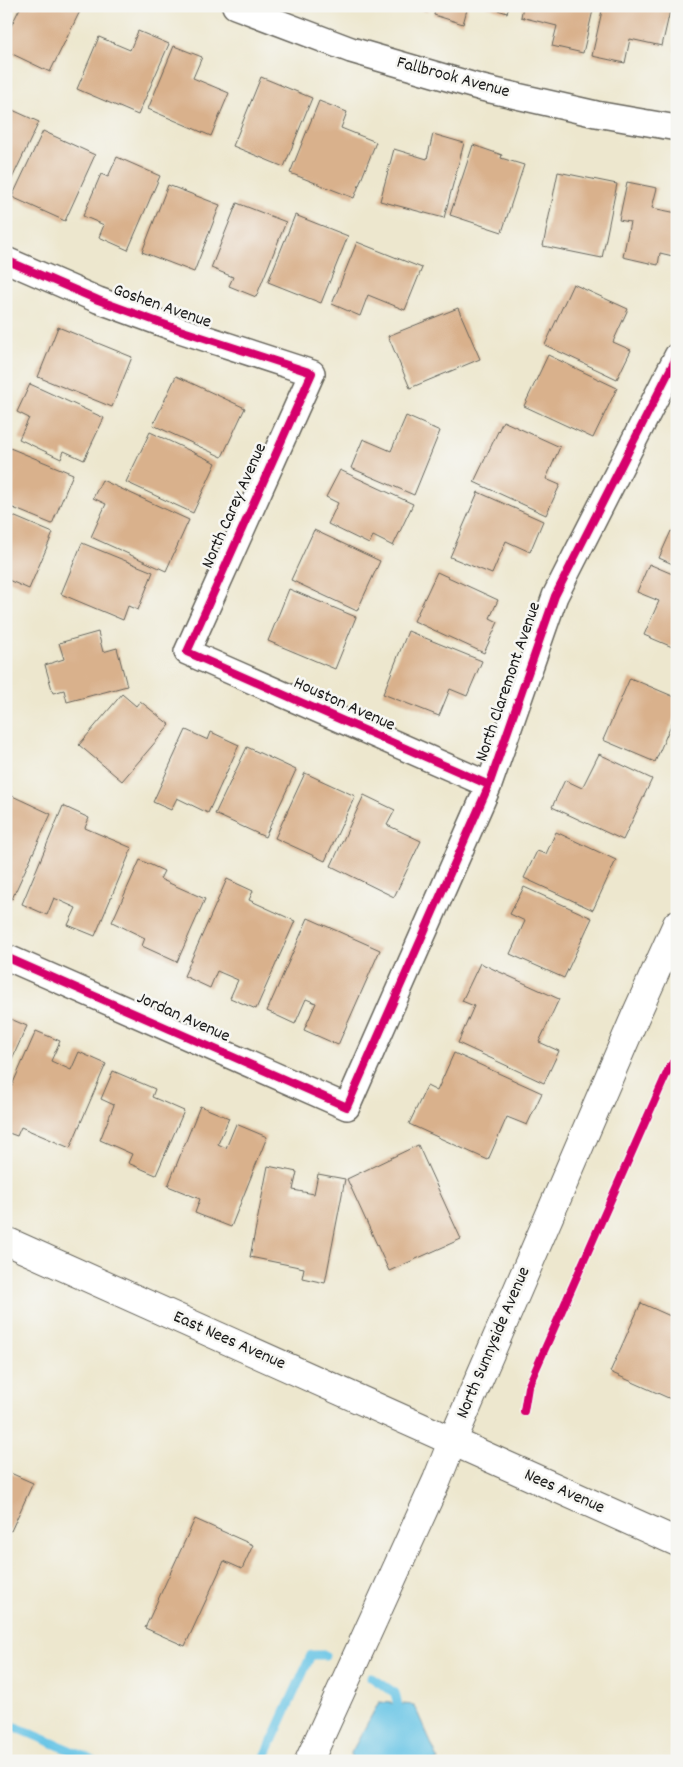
<svg xmlns="http://www.w3.org/2000/svg" width="683" height="1767" font-family="Dekko,sans-serif">
  <style>
    .water { fill: #68c5e6; stroke: #427081 }
    .lines { fill: none; stroke-linecap: round; stroke-linejoin: round }
    .stream { stroke: #68c5e6; stroke-width: 9 }
    .building { fill: #d9b18c }
    .street-casing { stroke: #65635a; stroke-width: 28 }
    .secondary-casing { stroke: #65635a; stroke-width: 30 }
    .street { stroke: #fff; stroke-width: 25 }
    .secondary { stroke: #fff; stroke-width: 28 }
    .cycleway-casing { stroke: #f6f6f2; stroke-width: 11 }
    .cycleway { stroke: #d6006c; stroke-width: 8 }
    .labels { text-anchor: middle; dominant-baseline: central; stroke-width: 5; stroke-linejoin: round; paint-order: stroke }
    .street-label { font-size: 18px; fill: #1c1c1c; stroke: #f6f6f2 }
  </style>
  <rect width="100%" height="100%" fill="#f6f6f2"/>
  <filter id="ink" filterUnits="userSpaceOnUse"><feTurbulence type="fractalNoise" baseFrequency=".02" numOctaves="2"/><feDisplacementMap in="SourceGraphic" scale="10" xChannelSelector="R" yChannelSelector="G"/><feConvolveMatrix kernelMatrix="1 2 1 2 8 2 1 2 1" color-interpolation-filters="sRGB"/></filter>
  <filter id="wash" filterUnits="userSpaceOnUse"><feTurbulence type="fractalNoise" baseFrequency=".0096" numOctaves="4" result="noise"/><feDisplacementMap in="SourceGraphic" scale="20" xChannelSelector="R" yChannelSelector="G"/><feGaussianBlur stdDeviation="1.12" result="paint"/><feColorMatrix in="noise" values="0 0 0 0 0 0 0 0 0 0 0 0 0 0 0 0 0 1.4 0 .05"/><feComposite in="paint" operator="in"/></filter>
  <g filter="url(#wash)">
    <rect width="100%" height="100%" fill="#ede7ce"/>
    <!-- water -->
    <path class="water" d="M379,1702L414,1705L439,1761H351V1753Z"/>
    <g class="lines">
      <!-- stream -->
      <path class="stream" d="M371,1677L395,1693L400,1714
        M6,1723L95,1761
        M263,1761L311,1655H325"/>
    </g>
    <g id="blocks">
      <!-- building -->
      <path class="building" d="M6,6H12L6,18Z
        M21,6L82,7L50,72L6,51V36Z
        M411,6H429L427,12Z
        M436,6H468L463,24L434,15Z
        M486,6H509L507,13Z
        M523,6H594L583,53L552,46L557,26L521,17Z
        M603,6H664L663,9L670,11L662,46L630,39L625,63L592,56Z
        M138,31L169,44L138,115L77,89L99,37L130,50Z
        M676,39H677V52L674,51Z
        M174,46L202,57L193,78L229,93L211,136L148,109Z
        M261,77L312,98L284,167L233,146Z
        M319,101L347,112L341,128L376,142L354,198L290,173Z
        M6,107L39,122L6,191Z
        M43,131L95,155L65,221L12,197Z
        M433,134L464,143L444,218L380,201L394,149L427,159Z
        M473,145L502,155L501,158L524,165L502,232L450,215Z
        M117,157L160,176L128,250L99,237L104,225L83,216L101,174L108,177Z
        M558,172L617,184L602,258L543,246Z
        M627,182L657,188L652,208L677,213V257L660,253L658,265L623,257L630,222L619,220Z
        M168,185L220,205L194,272L142,252Z
        M237,203L286,222L256,297L229,286L233,277L211,268Z
        M295,215L348,236L321,303L268,282Z
        M357,242L422,268L405,310L368,295L360,316L332,304Z
        M573,284L628,309L613,342L631,350L617,379L545,345Z
        M458,308L480,359L410,388L388,336Z
        M58,327L132,357L112,407L38,377Z
        M548,355L617,388L593,438L524,406Z
        M176,376L245,408L222,457L153,425Z
        M30,384L104,418L84,460L64,451L61,459L19,439L29,418L17,412Z
        M406,416L440,431L414,495L351,468L363,439L391,451Z
        M503,421L560,447L546,479L560,485L546,515L474,482Z
        M150,432L216,463L193,513L126,482Z
        M10,448L73,474L52,524L6,505V457Z
        M340,470L413,504L393,546L373,536L369,544L328,524L338,503L326,497Z
        M102,480L189,520L166,571L91,537L106,504L93,498Z
        M478,492L543,521L530,552L506,541L492,574L450,557Z
        M6,513L53,533L29,589L6,579Z
        M314,530L380,561L357,611L291,580Z
        M671,531L677,534V566L659,558Z
        M82,543L153,572L138,610L128,606L123,620L61,594Z
        M649,564L677,576V649L644,635L659,601L637,592Z
        M437,572L498,600L490,618L498,622L484,653L414,621Z
        M289,589L356,617L335,669L268,641Z
        M408,631L482,661L467,696L450,689L439,716L383,694Z
        M98,632L103,652L117,648L127,686L67,702L64,690L53,693L45,665L64,659L59,643Z
        M630,678L677,698V711L655,762L603,740Z
        M122,694L136,706L140,701L170,725L122,781L79,745Z
        M186,730L208,740L211,732L239,745L208,813L177,798L171,810L153,802Z
        M247,747L296,770L265,837L215,814Z
        M599,754L652,779L623,840L552,807L565,780L582,788Z
        M305,773L355,796L325,861L275,838Z
        M6,793L51,814L12,899L6,896Z
        M364,795L395,810L387,825L421,841L394,897L331,866Z
        M63,806L89,818L85,828L132,848L95,936L68,925L76,908L54,898L47,915L22,904Z
        M556,832L616,860L593,910L524,878L537,851L546,854Z
        M140,860L164,871L160,879L205,899L177,962L142,946L145,938L112,922Z
        M227,879L253,891L249,900L295,921L256,1009L230,998L238,980L217,971L210,988L184,976Z
        M524,887L592,918L564,978L510,954L525,921L510,914Z
        M308,918L380,950L338,1045L304,1030L316,1003L306,999L295,1024L267,1011Z
        M480,963L559,999L539,1042L559,1051L544,1083L458,1043L474,1006L462,1001Z
        M6,1017L27,1026L6,1072Z
        M36,1031L60,1041L51,1061L71,1070L79,1052L106,1064L70,1148L21,1127L17,1136L6,1132V1099Z
        M454,1053L542,1093L527,1125L507,1117L488,1160L409,1124L427,1086L437,1091Z
        M113,1071L155,1089L152,1097L184,1111L156,1175L128,1163L132,1154L100,1140L114,1105L101,1099Z
        M200,1106L229,1118L218,1144L226,1148L236,1124L267,1137L231,1227L195,1213L200,1199L168,1186Z
        M418,1145L461,1239L389,1271L347,1179Z
        M268,1166L297,1172L293,1190L314,1194L318,1174L345,1179L325,1283L302,1278L304,1268L250,1257Z
        M641,1303L677,1319V1393L673,1400L610,1372Z
        M6,1471L33,1483L11,1531L6,1529Z
        M195,1519L253,1545L242,1569L224,1561L185,1646L145,1628Z"/>
    </g>
  </g>
  <g filter="url(#ink)">
    <use href="#blocks" fill-opacity="0" stroke="#65635a" stroke-width="1"/>
    <g class="lines">
      <defs>
        <path id="street" d="M235,6L351,50L482,88L596,114L677,128
          M6,260L98,300L180,330L312,373L187,652L489,785
          M6,957L347,1107L489,785L555,596L677,356"/>
        <path id="secondary" d="M6,1241L677,1542
          M309,1761L437,1480L452,1442L635,1017L677,924"/>
      </defs>
      <!-- street casing -->
      <use href="#street" class="street-casing"/>
      <!-- secondary casing -->
      <use href="#secondary" class="secondary-casing"/>
      <!-- street -->
      <use href="#street" class="street"/>
      <!-- secondary -->
      <use href="#secondary" class="secondary"/>
      <defs>
        <path id="cycleway" d="M6,260L98,300L180,330L312,373L187,652L489,785
          M6,957L347,1107L489,785L555,596L677,356
          M524,1411L528,1387L670,1066L677,1059"/>
      </defs>
      <!-- cycleway casing -->
      <use href="#cycleway" class="cycleway-casing"/>
      <!-- cycleway -->
      <use href="#cycleway" class="cycleway"/>
    </g>
  </g>
  <g class="labels">
    <!-- street labels -->
    <g class="street-label">
      <text transform="translate(453 78) rotate(15)">Fallbrook Avenue</text>
      <text transform="translate(162 307) rotate(19)">Goshen Avenue</text>
      <text transform="translate(235 506) rotate(-66)">North Carey Avenue</text>
      <text transform="translate(509 682) rotate(-71)">North Claremont Avenue</text>
      <text transform="translate(344 705) rotate(24)">Houston Avenue</text>
      <text transform="translate(183 1018) rotate(24)">Jordan Avenue</text>
      <text transform="translate(229 1341) rotate(24)">East Nees Avenue</text>
      <text transform="translate(494 1343) rotate(-67)">North Sunnyside Avenue</text>
      <text transform="translate(564 1492) rotate(24)">Nees Avenue</text>
    </g>
  </g>
  <!-- margin -->
  <rect width="683" height="1767" fill="none" stroke="#f6f6f2" stroke-width="25"/>
</svg>
